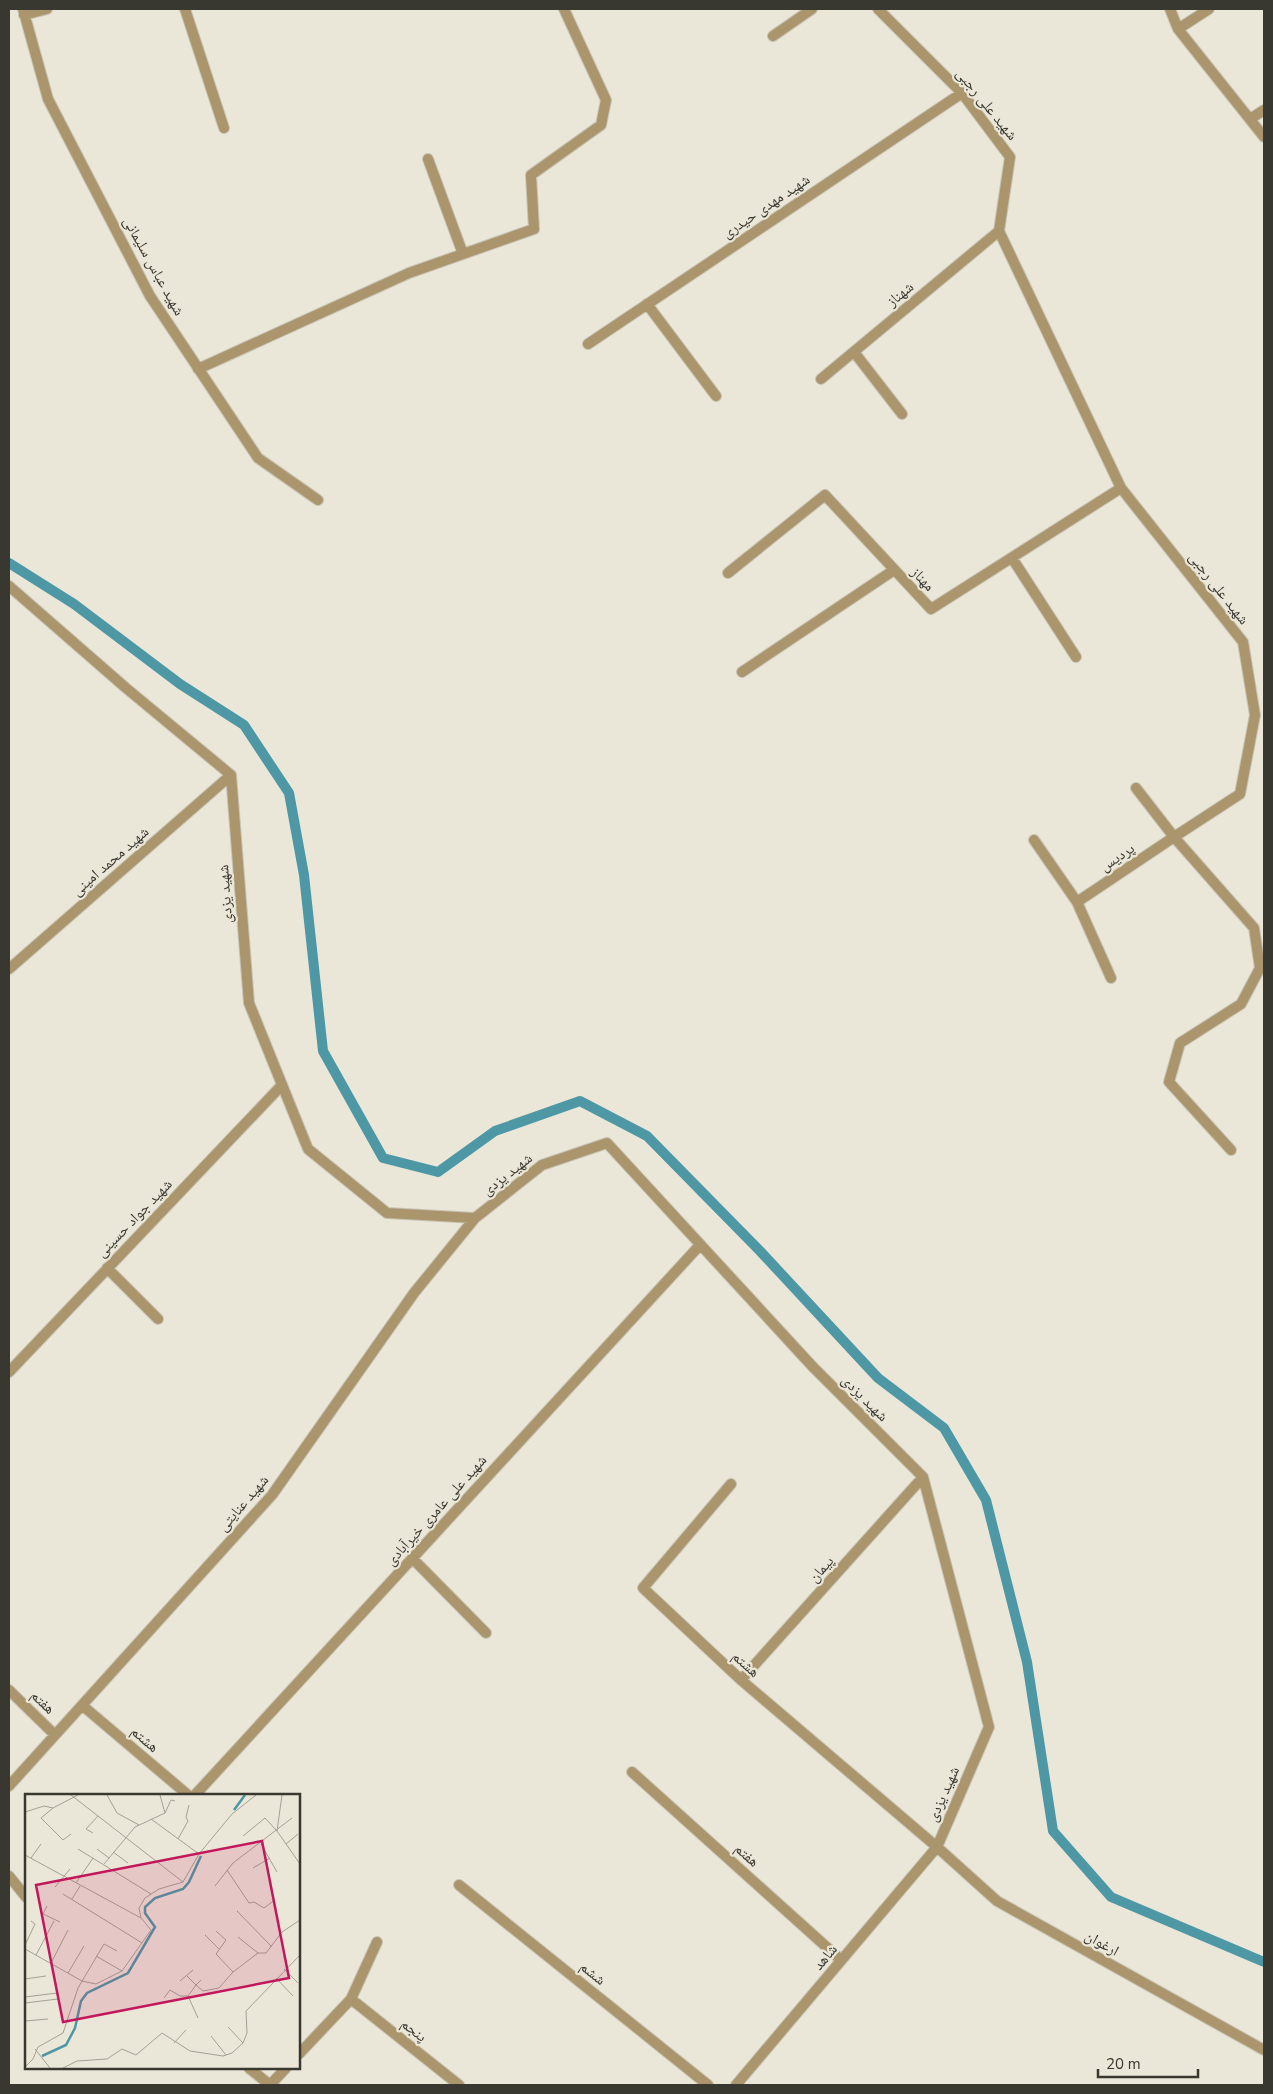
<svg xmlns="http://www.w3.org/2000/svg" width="1273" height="2094" font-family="'Nunito Sans','Noto Naskh Arabic',sans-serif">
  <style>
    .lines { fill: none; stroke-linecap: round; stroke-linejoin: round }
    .stream { stroke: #4e98a6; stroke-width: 10 }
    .street-casing { stroke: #c7c4b6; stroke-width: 12 }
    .street { stroke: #ab956d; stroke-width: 10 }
    .labels { text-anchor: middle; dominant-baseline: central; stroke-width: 4.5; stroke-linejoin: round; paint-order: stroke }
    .street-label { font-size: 15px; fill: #383730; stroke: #ebe7d8 }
    .inset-river { fill: none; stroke: #4e98a6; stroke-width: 2.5 }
    .inset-road { fill: none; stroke: #a3a195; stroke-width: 1 }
    .view { fill: #c2185b; fill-opacity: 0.15; stroke: #c2185b; stroke-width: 2.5 }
    .inset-edge { fill: none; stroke: #383730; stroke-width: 2.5 }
  </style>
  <rect width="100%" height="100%" fill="#ebe7d8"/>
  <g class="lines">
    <!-- stream -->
    <path class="stream" d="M9,563L74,604L180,684L244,725L289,793L304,875L323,1051L383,1158L438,1172L495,1131L580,1101L647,1136L760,1251L878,1378L944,1428L986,1500L1027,1662L1053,1831L1111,1897L1264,1962"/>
    <defs>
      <path id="street" d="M23,9L48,99L150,296L258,458L318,500
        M185,9L224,128
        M878,9L962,93L1010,157L999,231L1121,488L1243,642L1255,715L1240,794L1174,837L1254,928L1260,968L1241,1004L1180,1043L1169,1082L1231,1150
        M1170,9L1178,29L1264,137
        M24,15L47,9
        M1178,29L1209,9
        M773,36L812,9
        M1250,119L1264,110
        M428,159L463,254
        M647,304L716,396
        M588,344L962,93
        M854,352L902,414
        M198,369L409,273L534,229L531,175L601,125L606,100L564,9
        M821,379L999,231
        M1012,558L1076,657
        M728,573L825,495L931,609L1121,488
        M9,586L126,688L231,775L249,1003L308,1149L387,1213L475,1218L542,1165L607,1143L813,1367L923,1477L989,1727L937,1847L736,2085
        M742,672L894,570
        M1034,840L1077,902L1111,978
        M1077,902L1174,837L1136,788
        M9,969L231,775
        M107,1268L158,1319
        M9,1372L282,1085
        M731,1484L643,1588L741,1680L937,1847L997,1901L1264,2050
        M412,1558L486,1633
        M741,1680L923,1477
        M9,1690L55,1735
        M83,1706L188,1795
        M632,1772L841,1960
        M9,1786L272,1495L414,1293L475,1218
        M195,1795L700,1245
        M9,1876L26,1897
        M459,1885L708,2085
        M351,1999L459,2085
        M299,2054L351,1999L377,1942
        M249,2068L270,2085L286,2068"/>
    </defs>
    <!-- street casing -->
    <use href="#street" class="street-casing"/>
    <!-- street -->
    <use href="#street" class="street"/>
  </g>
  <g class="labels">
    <!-- street labels -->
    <g class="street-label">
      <text transform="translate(987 104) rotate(51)">شهید علی رجبی</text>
      <text transform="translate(766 206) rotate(-34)">شهید مهدی حیدری</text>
      <text transform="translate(154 266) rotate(61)">شهید عباس سلیمانی</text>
      <text transform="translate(900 294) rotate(-40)">شهناز</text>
      <text transform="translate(923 579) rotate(47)">مهناز</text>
      <text transform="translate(1219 588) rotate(52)">شهید علی رجبی</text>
      <text transform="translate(1117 857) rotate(-34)">پردیس</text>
      <text transform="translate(110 861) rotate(-41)">شهید محمد امینی</text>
      <text transform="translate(225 894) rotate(-94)">شهید یزدی</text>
      <text transform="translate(507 1174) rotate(-38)">شهید یزدی</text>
      <text transform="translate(134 1218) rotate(-46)">شهید جواد حسینی</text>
      <text transform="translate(865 1398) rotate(45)">شهید یزدی</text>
      <text transform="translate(243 1503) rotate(-49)">شهید عنایتی</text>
      <text transform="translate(436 1510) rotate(-48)">شهید علی عامری خیرآبادی</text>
      <text transform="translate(821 1569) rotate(-48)">پیمان</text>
      <text transform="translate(746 1664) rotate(42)">هشتم</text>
      <text transform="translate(43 1702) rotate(44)">هفتم</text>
      <text transform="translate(145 1739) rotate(41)">هشتم</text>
      <text transform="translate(943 1794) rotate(-66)">شهید یزدی</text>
      <text transform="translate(747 1855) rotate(42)">هفتم</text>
      <text transform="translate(1102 1943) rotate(29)">ارغوان</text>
      <text transform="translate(825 1957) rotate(-50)">شاهد</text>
      <text transform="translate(593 1973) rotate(39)">ششم</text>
      <text transform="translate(414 2030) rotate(38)">پنجم</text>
    </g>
  </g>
  <!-- overview -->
  <g transform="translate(25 1794)">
    <rect width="275" height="275" fill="#ebe7d8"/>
    <path class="inset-river" d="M209,16L220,1M17,262L41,251L50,234L56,207L62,199L103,179L130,133L120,119V113L130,104L158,95L164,88L176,62"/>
    <path class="inset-road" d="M46,1L158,88M82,1L92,19L114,31M135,1L140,19M257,1L252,37L275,70M28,14L16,24L38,46L46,40M0,18L19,12L28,14L53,1M126,25L174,60M68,39L61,35L73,22M218,42L240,24L252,37M153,45L163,27L161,23L164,11M236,50L252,78M261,50L273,40M53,55L126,100M72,55L84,64M88,58L103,69M0,61L116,124M6,64L16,50M79,70L110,33L140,19L146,6L150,7M228,74L245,64M202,76L224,109L229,108L239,114L250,106M51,89L68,64M190,92L208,69L267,24M30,93L45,75M38,100L117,149M47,105L55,92M22,112L18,120L35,128M212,117L247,153M191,137L201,146L191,160L208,178M180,141L194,155M213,143L233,159M0,151L10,130L6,127M0,155L57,187L71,190L97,177L126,136L116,124L114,114L120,104L134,95L158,88L174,60L207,20L231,1M11,161L29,127M71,162L97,177M26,169L43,136M259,175L273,189M43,179L59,152M162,182L171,191L176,186M251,184L268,202M0,185L21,182M155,187L168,176M163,202L173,224M0,203L32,199L33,205L0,209M139,204L145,196L155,202H163L171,191L178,197L194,194L208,178L233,159H241L257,138L275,126M0,227L23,225M203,233L218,249M186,242L201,261M149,249L161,236M10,255L25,274M0,273L8,265L13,253L38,239L53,194L79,150L92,157M38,274L52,267L82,265L97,255L111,261L137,239L165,257L198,262L207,259L218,249L222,239L221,217L275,161"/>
    <path class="view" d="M237,47L264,184L38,228L11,91Z"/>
    <rect width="275" height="275" class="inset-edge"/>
  </g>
  <!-- border -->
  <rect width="1273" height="2094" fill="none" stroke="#383730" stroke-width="20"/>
  <!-- scale -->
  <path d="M1098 2069v8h100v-8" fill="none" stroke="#383730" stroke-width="2.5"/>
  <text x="1106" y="2069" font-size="15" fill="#383730" stroke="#ebe7d8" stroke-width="4" paint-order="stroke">20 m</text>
</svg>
